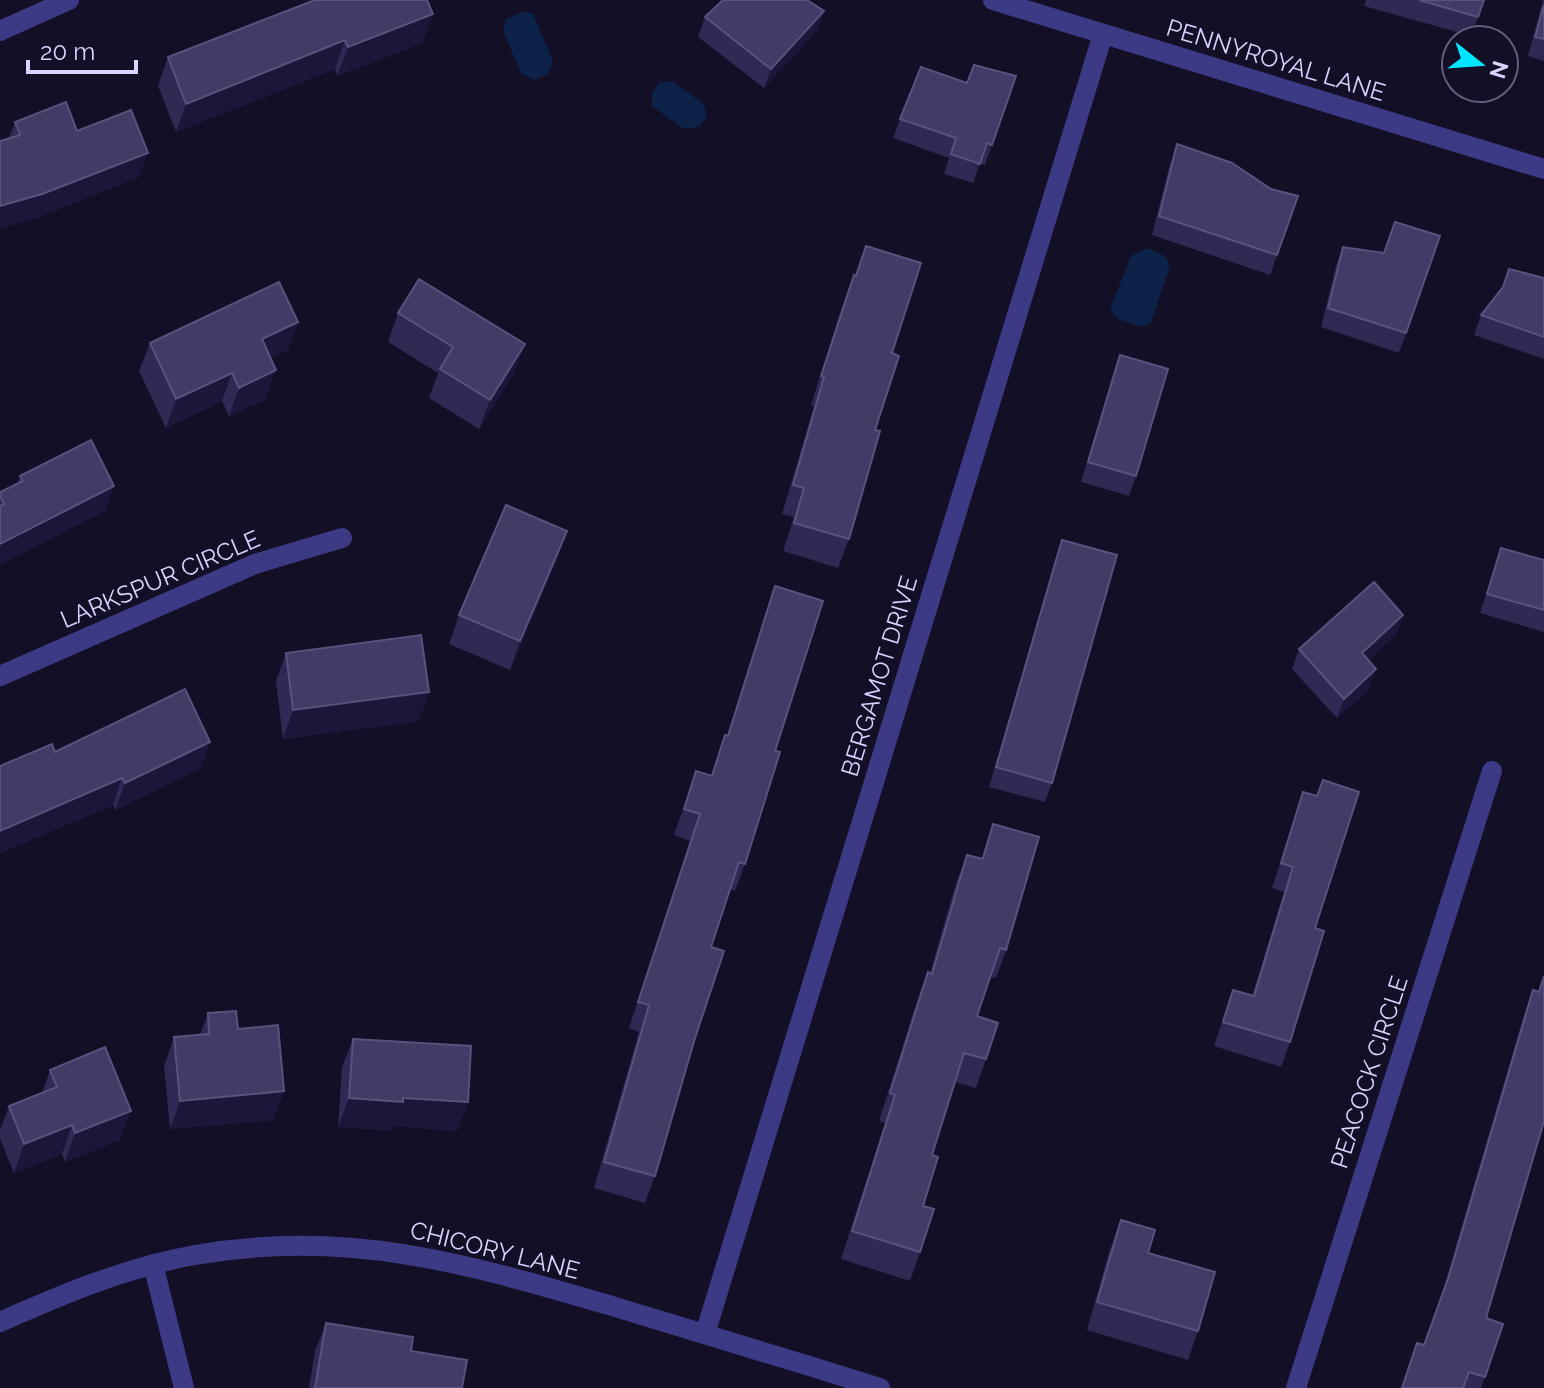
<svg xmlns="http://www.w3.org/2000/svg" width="1544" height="1388" font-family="Raleway,sans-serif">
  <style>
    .water { fill: #0c2248 }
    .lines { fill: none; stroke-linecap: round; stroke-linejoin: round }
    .minor { stroke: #3d3a85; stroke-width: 20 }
    .wall { fill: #312854 }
    .shaded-wall { fill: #1d163a }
    .building { fill: #433a66; stroke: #5a527e; stroke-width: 2 }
    .labels { text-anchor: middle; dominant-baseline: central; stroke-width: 8; stroke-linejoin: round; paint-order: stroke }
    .street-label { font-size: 24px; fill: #d9d4ff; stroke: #130f26 }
  </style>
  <rect width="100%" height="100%" fill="#130f26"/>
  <!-- water -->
  <path class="water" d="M525,11L533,14L553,61L548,74L534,80L521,73L503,31L506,19Z
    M672,81L704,104L707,116L699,127L684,129L652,106V94L659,83Z
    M1147,248L1165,256L1170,266L1151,322L1143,327L1117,319L1110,309L1131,256Z"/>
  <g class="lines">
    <!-- minor -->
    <path class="minor" d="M993,0L1544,169
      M0,31L69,0
      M0,676L255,564L342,538
      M153,1264L184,1388
      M0,1322C63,1294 127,1267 195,1255C347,1228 469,1264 612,1306C702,1333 791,1360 880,1388
      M705,1334L1103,34
      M1296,1388L1492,771"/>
  </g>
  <!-- wall -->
  <path class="wall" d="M1366,0H1484L1471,36L1364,6Z
    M1543,0H1544V61L1528,56Z
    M824,11L817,30L764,88L698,37L705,17Z
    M433,14L422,43L337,76L335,69L176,132L158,86L168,57Z
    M1016,76L985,165L980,163L973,183L944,174L949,158L893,138L900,119L967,83Z
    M15,122L77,131L139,177L33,219L0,228V141L9,138Z
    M1177,144L1271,189L1298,196L1270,275L1152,235L1170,164Z
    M1440,236L1399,353L1321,327L1336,266L1343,247L1384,253Z
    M866,246L892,353L875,430L849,539L838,568L783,551L794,517L782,514L814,406L811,405L843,304L854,275L855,276Z
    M1544,278V359L1474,335L1481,315Z
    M398,313L514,373L479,429L429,398L438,373L388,342Z
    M298,322L288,350L271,358L266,399L229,416L222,401L166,428L139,371L150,343Z
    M1120,355L1136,476L1129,496L1081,482L1113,375Z
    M20,476L105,511L0,564V492L17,484Z
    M1062,540L1052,783L1045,802L989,787L1055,560Z
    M1501,548L1544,560V632L1480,613Z
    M557,559L510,670L449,644L459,615Z
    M775,586V751L745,864L735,891L730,889L711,947L695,1038L655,1176L645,1203L594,1188L639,1032L629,1028L690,841L674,835L696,771L711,775L725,735L727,736Z
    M1403,615L1396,635L1368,661L1369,689L1337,718L1292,669L1299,649Z
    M286,653L419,721L283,739L276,681Z
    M210,742L200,768L115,810L113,805L0,853V766L55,752Z
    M1303,792L1315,928L1290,1042L1281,1067L1214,1046L1233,990L1252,996L1284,892L1272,888Z
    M993,824L1006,950L996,978L990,977L977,1016L986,1059L976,1088L955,1082L932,1155L923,1206L920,1252L910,1281L841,1259L885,1123L879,1121L917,1001L928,972L930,973L956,883L967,855L981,859Z
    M1544,974V1121L1486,1318L1503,1324L1481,1388H1401L1417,1343L1424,1345L1440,1300L1524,1015L1533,990L1538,992Z
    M208,1013L238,1029L284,1091L273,1120L170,1129L164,1066L174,1037L200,1035Z
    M353,1039L468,1102L457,1131L394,1126L392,1130L338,1127L342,1067Z
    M50,1070L120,1140L65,1162L62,1154L14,1173L0,1139V1130L9,1106L42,1093Z
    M1121,1220L1148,1253L1198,1331L1188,1360L1087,1330L1110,1249Z
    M326,1323L411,1351L462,1388H309L315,1351Z"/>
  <!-- shaded-wall -->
  <path class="shaded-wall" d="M824,11L817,30L764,88L771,69Z
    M433,14L422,43L337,76L348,47Z
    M345,40L335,69L176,132L186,104Z
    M148,153L139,177L33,219L0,228V206Z
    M298,322L288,350L251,367L262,339Z
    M525,344L514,373L479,429L490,400Z
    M276,370L266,399L229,416L239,388Z
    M232,373L222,401L166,428L176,399Z
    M114,486L105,511L0,564V544Z
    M567,531L557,559L510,670L520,641Z
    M1403,615L1396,635L1355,673L1362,653Z
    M1376,669L1369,689L1337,718L1344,699Z
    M429,692L419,721L283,739L293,710Z
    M210,742L200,768L115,810L125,783Z
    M122,778L113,805L0,853V831Z
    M284,1091L273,1120L170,1129L180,1101Z
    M349,1098H403L468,1102L457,1131L394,1126L392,1130L338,1127Z
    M131,1111L120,1140L65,1162L75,1133Z
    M72,1125L62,1154L14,1173L24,1144Z"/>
  <!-- building -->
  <path class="building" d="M315,0H427L433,14L348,47L345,40L186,104L168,57Z
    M723,0H807L824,11L771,69L705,17Z
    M1419,0H1484L1478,17Z
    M1544,5V39L1535,37Z
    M974,65L1016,76L992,145L987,143L980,164L951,154L956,138L900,119L921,67L967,83Z
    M66,102L77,131L131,110L148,153L42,194L0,206V141L20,135L15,122Z
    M1177,144L1232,163L1271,189L1298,196L1277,255L1159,216Z
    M1395,222L1440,236L1406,333L1328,308L1343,247L1384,253Z
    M866,246L921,263L892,353L899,356L875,430L880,431L849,539L794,523L804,488L793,485L824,377L821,376L854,275L856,276Z
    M1509,269L1544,278V337L1481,315L1503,287Z
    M419,279L525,344L490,400L440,369L453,347L398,313Z
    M279,282L298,322L262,339L276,370L239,388L232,373L176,399L150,343Z
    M1120,355L1168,369L1136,476L1088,462Z
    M91,440L114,486L0,544V506L4,504L0,496V492L23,481L20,476Z
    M506,505L567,531L520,641L459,615Z
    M1062,540L1117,555L1052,783L996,767Z
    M1501,548L1544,560V610L1487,594Z
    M1374,582L1403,615L1362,653L1376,669L1344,699L1299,649Z
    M775,586L823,601L775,751L780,752L745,864L739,862L711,947L724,951L695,1038L655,1176L604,1162L649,1005L638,1002L700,814L684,809L696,771L712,776L725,735L728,736Z
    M421,635L429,692L293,710L286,653Z
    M185,689L210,742L125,783L122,778L0,831V766L52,744L55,752Z
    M1323,780L1359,792L1315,928L1324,931L1290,1042L1223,1022L1233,990L1254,996L1293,867L1281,863L1303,792L1317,796Z
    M993,824L1039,837L1006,950L1000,948L977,1016L998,1023L986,1059L964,1053L932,1155L938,1157L923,1206L934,1209L920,1252L852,1231L895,1095L890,1093L928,972L932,974L967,855L983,859Z
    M1544,976V1121L1486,1318L1503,1324L1485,1377L1469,1372L1463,1388H1402L1417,1343L1424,1345L1449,1276L1533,990L1539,992Z
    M236,1011L238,1029L278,1025L284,1091L180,1101L174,1037L209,1034L208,1013Z
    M353,1039L471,1046L468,1102L403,1098V1102L349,1098Z
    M105,1047L131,1111L75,1133L72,1125L24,1144L9,1106L57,1087L50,1070Z
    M1121,1220L1155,1230L1148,1253L1215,1272L1198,1331L1097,1302Z
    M326,1323L413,1337L411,1351L467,1360L462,1388H315Z"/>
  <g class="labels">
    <!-- street labels -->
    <g class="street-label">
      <text transform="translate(1276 60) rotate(17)">PENNYROYAL LANE</text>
      <text transform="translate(160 579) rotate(-23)">LARKSPUR CIRCLE</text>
      <text transform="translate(879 676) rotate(-73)">BERGAMOT DRIVE</text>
      <text transform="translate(1369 1072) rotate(-72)">PEACOCK CIRCLE</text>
      <text transform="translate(495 1250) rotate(14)">CHICORY LANE</text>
    </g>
  </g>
  <!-- north arrow -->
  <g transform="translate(1480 64) rotate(107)"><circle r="38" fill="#130f26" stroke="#625e7d" stroke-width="2"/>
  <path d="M0-6L14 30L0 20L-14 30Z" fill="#00e5ff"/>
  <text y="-12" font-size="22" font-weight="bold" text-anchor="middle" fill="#d9d4ff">N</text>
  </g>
  <!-- scale -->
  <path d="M28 60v12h108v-12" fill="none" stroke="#d9d4ff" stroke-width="4"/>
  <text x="40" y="60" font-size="24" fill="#d9d4ff" stroke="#130f26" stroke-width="6" paint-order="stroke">20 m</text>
</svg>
